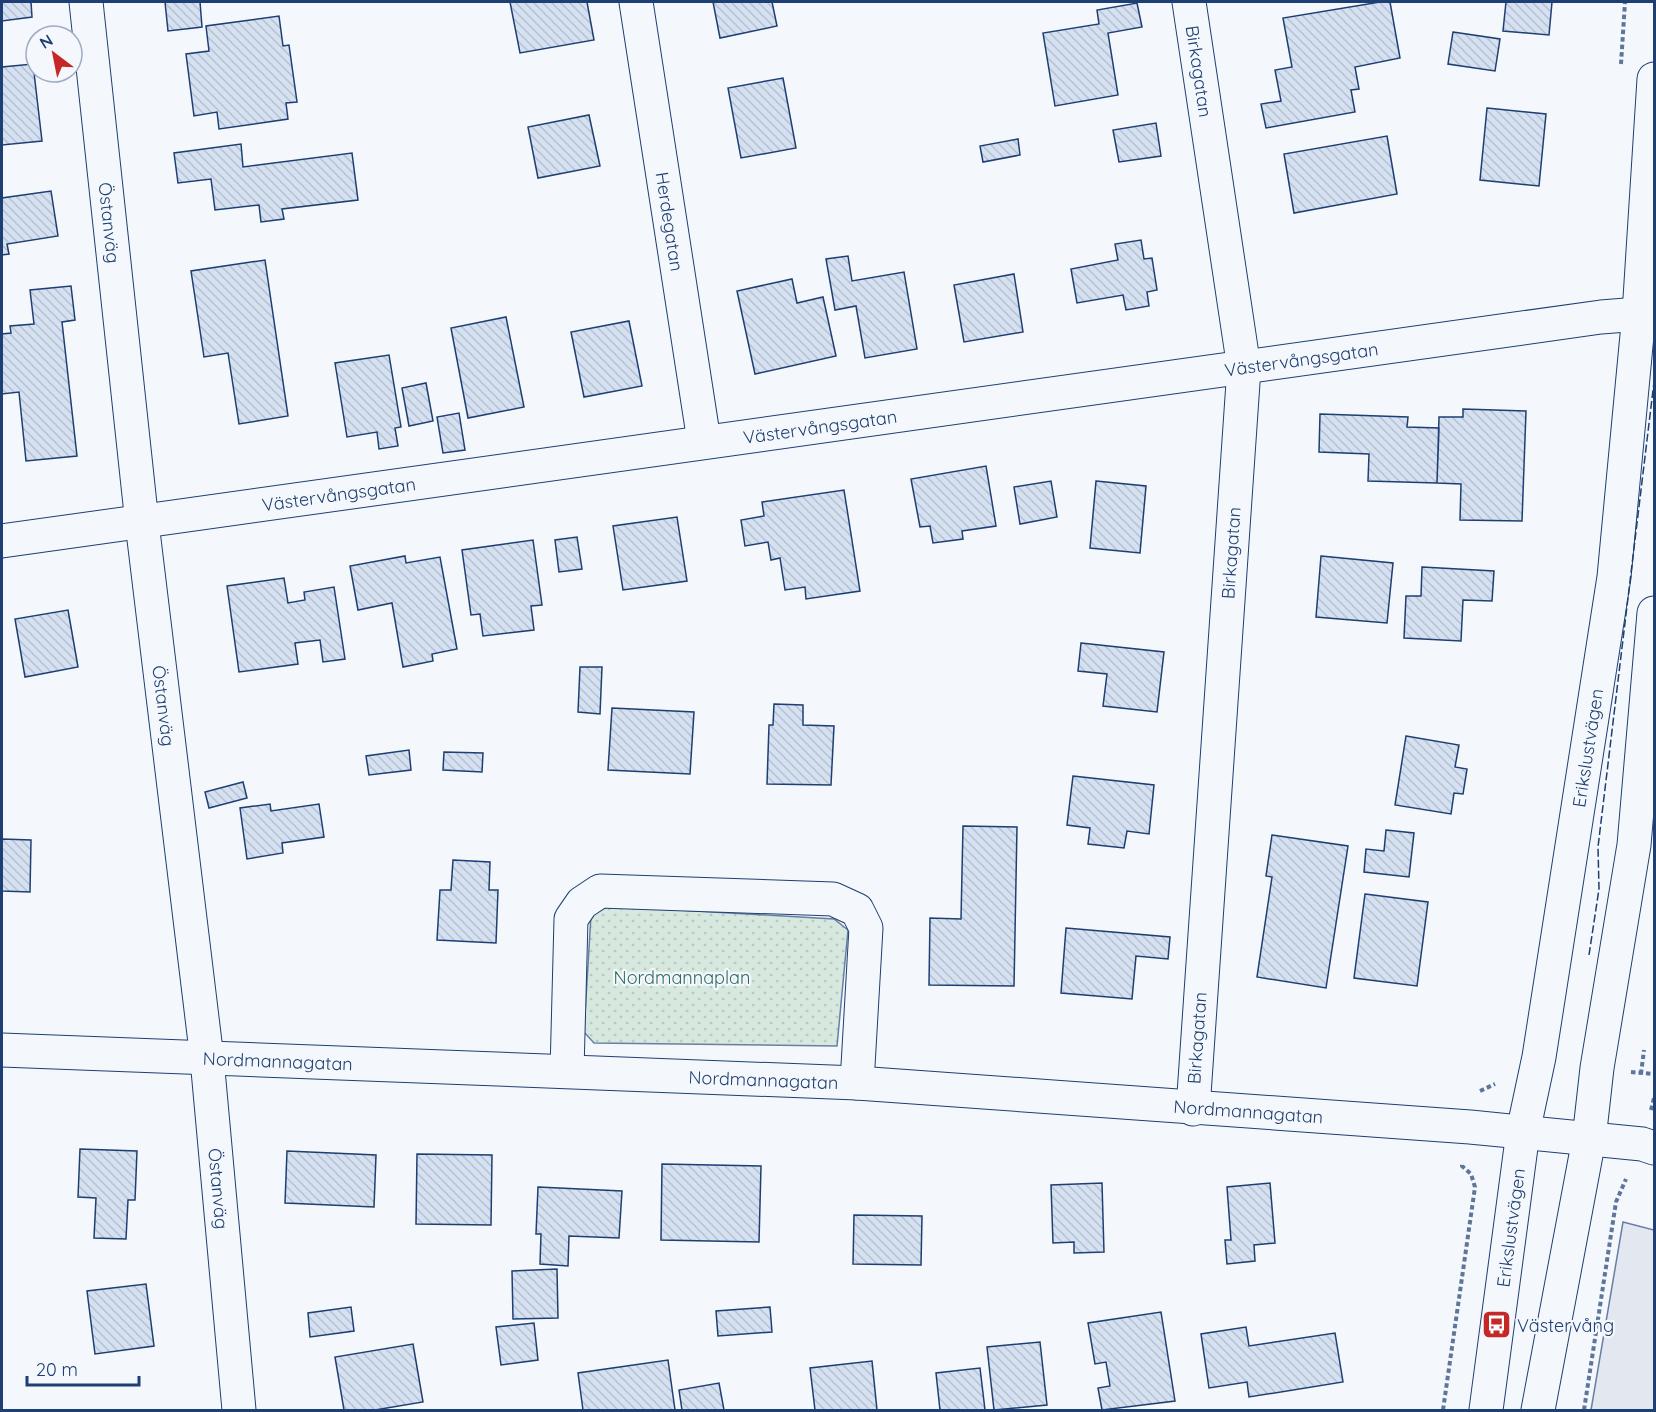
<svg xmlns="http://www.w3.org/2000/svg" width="1656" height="1412" font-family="Quicksand,sans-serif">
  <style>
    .park { fill: url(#park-dots); stroke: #687fa3; stroke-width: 1.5 }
    .parking { fill: #e3e8f0; stroke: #687fa3; stroke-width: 1.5 }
    .building { fill: url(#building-back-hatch); stroke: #1d3f73; stroke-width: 1.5 }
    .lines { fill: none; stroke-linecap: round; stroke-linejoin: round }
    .minor-casing { stroke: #1d3f73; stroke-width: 35 }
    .path { stroke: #5e769c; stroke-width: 4; stroke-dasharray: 4.5 3; stroke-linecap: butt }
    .minor { stroke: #f4f7fb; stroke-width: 33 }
    .fence { stroke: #1d3f73; stroke-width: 1.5; stroke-dasharray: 8 3; stroke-linecap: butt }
    .labels { text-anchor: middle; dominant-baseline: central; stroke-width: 4.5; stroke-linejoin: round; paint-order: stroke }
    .street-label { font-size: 18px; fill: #1d3f73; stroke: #f4f7fb }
    .park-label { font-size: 18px; fill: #2c6c60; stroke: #f4f7fb }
    .poi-label { font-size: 18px; fill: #1d3f73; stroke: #f4f7fb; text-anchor: start }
  </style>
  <defs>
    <pattern id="park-dots" width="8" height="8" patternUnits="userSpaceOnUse" patternTransform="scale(1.5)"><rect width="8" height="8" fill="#d7e8df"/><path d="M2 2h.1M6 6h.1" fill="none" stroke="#b8c8c3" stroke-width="1.8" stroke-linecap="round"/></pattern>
    <pattern id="building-back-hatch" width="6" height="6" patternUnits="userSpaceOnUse" patternTransform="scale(1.5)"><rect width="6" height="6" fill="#d5e0f0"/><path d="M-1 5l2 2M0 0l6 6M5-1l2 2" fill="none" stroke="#b6c1d1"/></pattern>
  </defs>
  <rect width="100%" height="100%" fill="#f4f7fb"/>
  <!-- park -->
  <path class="park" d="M609,906L834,919L848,930L837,1046L594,1043L584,1032L591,915Z"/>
  <!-- parking -->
  <path class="parking" d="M1623,1222L1654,1230V1410H1591Z"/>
  <!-- building -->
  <path class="building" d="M2,2H31L32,17L2,21Z
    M165,2H200L202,27L168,31Z
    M510,2H587L594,40L520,53Z
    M713,2H776H772L777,26L720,38Z
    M1380,2H1390L1400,58L1355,67L1359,89L1351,90L1355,112L1266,128L1261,104L1281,101L1275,70L1292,67L1283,18Z
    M1506,2H1552L1549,35L1503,31Z
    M1137,3L1142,27L1108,33L1118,95L1055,106L1043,33L1099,24L1097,10Z
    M279,16L283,46L289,45L297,102L286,103L288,119L219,129L217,112L194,116L186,54L209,51L206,26Z
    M1453,32L1500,39L1495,71L1448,64Z
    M33,64L42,141L2,145V67Z
    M783,78L796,148L741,158L728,88Z
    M1487,108L1546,114L1539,186L1480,180Z
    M589,115L600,166L538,178L528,127Z
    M1156,123L1161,156L1119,162L1113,130Z
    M1387,136L1397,194L1294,213L1284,154Z
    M1018,139L1020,155L983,162L980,146Z
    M241,144L243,167L352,153L358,200L282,209L284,219L261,222L259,205L215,210L211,179L178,183L174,153Z
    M51,191L58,236L7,244L9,254L2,255V198Z
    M1141,240L1144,259L1152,258L1157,290L1147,292L1149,306L1126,310L1123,295L1077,303L1071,269L1118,260L1115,244Z
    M848,256L852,281L904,272L917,349L865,358L856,306L835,310L826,259Z
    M265,260L288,416L239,424L228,353L204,357L191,271Z
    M1014,274L1023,332L964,342L954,285Z
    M792,279L797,303L823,297L836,356L755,374L737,291Z
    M71,286L75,320L62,322L77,456L26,461L19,392L2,394V334L11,333L10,326L34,324L30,290Z
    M506,317L524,407L468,418L451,328Z
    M629,321L642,386L584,397L571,332Z
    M389,355L401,427L395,428L398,446L379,449L377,432L347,437L335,363Z
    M426,383L433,421L409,426L402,388Z
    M1463,409L1526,411L1522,521L1460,520L1461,484L1437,483L1439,417H1463Z
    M459,413L465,450L443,453L437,417Z
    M1320,414L1408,417L1407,427L1439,428L1437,483L1368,481L1369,454L1319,452Z
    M986,466L996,526L962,531L963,539L933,543L930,526L920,527L911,479Z
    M1051,481L1057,517L1020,524L1014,487Z
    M1096,481L1146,486L1140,553L1090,548Z
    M844,490L860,591L806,599L805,587L785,590L780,558L771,560L768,542L745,546L741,520L764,516L762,502Z
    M677,517L687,581L623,590L613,526Z
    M577,537L582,569L559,572L555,540Z
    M533,540L542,605L531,606L534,630L483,636L480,614L471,615L462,550Z
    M405,556L406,563L440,557L457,649L432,654L433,661L403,667L392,603L358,610L350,566Z
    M1321,556L1393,563L1387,623L1316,617Z
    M1422,567L1494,571L1492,601L1463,600L1461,641L1404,638L1406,596H1421Z
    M284,578L288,603L305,600L304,592L334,587L345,659L323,662L320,640L295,643L298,664L239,672L227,586Z
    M68,610L78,667L25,677L15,619Z
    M1081,643L1164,652L1157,712L1103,706L1107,674L1078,671Z
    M580,667H602L600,714L578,712Z
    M774,704L803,705V725L834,726L831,785L767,784L769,725H773Z
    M612,708L694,712L690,774L608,770Z
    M1406,736L1459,745L1455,767L1467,769L1463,794L1454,793L1451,814L1395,805Z
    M409,750L411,770L369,775L366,756Z
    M444,752L483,753L482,772L443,770Z
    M1073,776L1154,785L1149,834L1127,831L1124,848L1088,844L1090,828L1067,825Z
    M243,782L247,798L209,808L205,792Z
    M270,804L271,811L319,804L324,837L282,843L283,853L247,859L240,808Z
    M963,826L1017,827L1014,986L929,985L930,918L961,919Z
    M1386,830L1414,833L1409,877L1364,872L1366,849L1384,851Z
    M1272,835L1348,846L1326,988L1257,977L1272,877L1266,876Z
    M2,839L31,840L30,892L2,891Z
    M453,860L490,862L489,890H498L496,943L437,940L440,890H451Z
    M1365,894L1428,902L1417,986L1354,978Z
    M1066,928L1170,937L1168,959L1136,956L1132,999L1061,993Z
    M80,1149L137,1151L135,1200H128L126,1239L94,1238L96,1198L78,1197Z
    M287,1151L376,1155L374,1207L285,1203Z
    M417,1154L492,1155L491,1225L416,1224Z
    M662,1164L761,1166L759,1242L661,1240Z
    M1102,1183L1104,1252L1074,1253V1242L1053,1243L1051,1185Z
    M1270,1183L1275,1243L1254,1245L1255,1261L1227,1264L1225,1240H1231L1227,1187Z
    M538,1187L622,1191L619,1238L569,1236L568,1266L540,1264L541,1234H536Z
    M854,1215L922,1216L921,1265L853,1264Z
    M557,1269L558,1318L513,1319L512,1271Z
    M146,1284L154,1346L95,1354L87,1291Z
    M351,1307L354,1331L310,1337L308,1313Z
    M770,1307L772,1332L718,1336L716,1311Z
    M1161,1312L1175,1401L1102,1410L1098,1388L1110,1386L1106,1362L1095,1364L1088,1323Z
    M534,1323L538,1360L501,1365L496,1327Z
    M1246,1327L1249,1346L1335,1333L1343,1382L1249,1397L1247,1382L1209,1388L1201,1334Z
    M1040,1342L1047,1405L994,1410L987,1347Z
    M413,1344L423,1402L375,1410H344L335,1357Z
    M668,1360L675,1410H583L578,1373Z
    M872,1361L877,1410H815L810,1368Z
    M980,1368L985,1410H940L936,1373Z
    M719,1383L724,1410H682L679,1390Z"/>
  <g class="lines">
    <defs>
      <g id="minor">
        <path id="s1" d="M86,2L142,523L207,1059L239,1410"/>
        <path id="s2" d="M636,2L704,441"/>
        <path id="s3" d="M1189,2L1244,368L1193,1109"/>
        <path id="s4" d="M2,541L1601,317L1639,314"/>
        <path id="s5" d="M2,1050L857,1083L1470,1127L1642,1144L1654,1148"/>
        <path d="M567,1071L571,919L582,903L600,891L833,899L857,910L866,928L857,1083"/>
        <path id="s6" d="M1486,1410L1523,1132L1539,1057L1614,577L1639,314L1654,79"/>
        <path d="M1538,1410L1589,1139L1597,1068L1634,845L1654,613"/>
      </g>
    </defs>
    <!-- minor casing -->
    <use href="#minor" class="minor-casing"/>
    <!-- path -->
    <path class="path" d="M1621,64L1625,2
      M1631,1072L1654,1074
      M1641,1074L1644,1050
      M1480,1091L1495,1084
      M1651,1110L1654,1098
      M1443,1410L1475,1187L1471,1174L1462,1166L1463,1162
      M1584,1410L1616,1202L1626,1179"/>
    <!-- minor -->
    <use href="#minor" class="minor"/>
    <!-- fence -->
    <path class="fence" d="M1589,955L1599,889L1598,847L1654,382"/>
  </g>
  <!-- icons -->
  <defs>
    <symbol id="bus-square" viewBox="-11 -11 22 22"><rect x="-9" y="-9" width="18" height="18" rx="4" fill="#c62828" stroke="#f4f7fb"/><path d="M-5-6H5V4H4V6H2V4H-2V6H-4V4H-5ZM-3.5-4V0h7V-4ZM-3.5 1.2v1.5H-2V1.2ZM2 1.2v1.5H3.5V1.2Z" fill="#fff"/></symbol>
  </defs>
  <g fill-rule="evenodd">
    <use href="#bus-square" x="1480" y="1308" width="33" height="33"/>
  </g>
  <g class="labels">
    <!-- street labels -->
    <g class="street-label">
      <text stroke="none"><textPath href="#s3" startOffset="70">Birkagatan</textPath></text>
      <text stroke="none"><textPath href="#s2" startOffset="222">Herdegatan</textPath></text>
      <text stroke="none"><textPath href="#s1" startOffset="222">Östanväg</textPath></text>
      <text stroke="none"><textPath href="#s4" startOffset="1312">Västervångsgatan</textPath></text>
      <text stroke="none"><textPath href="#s4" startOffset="826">Västervångsgatan</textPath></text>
      <text stroke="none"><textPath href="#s4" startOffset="340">Västervångsgatan</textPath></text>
      <text transform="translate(1231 553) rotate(-86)">Birkagatan</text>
      <text stroke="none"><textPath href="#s1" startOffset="708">Östanväg</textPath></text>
      <text stroke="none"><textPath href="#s6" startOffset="670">Erikslustvägen</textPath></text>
      <text transform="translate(1197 1038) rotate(-86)">Birkagatan</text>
      <text stroke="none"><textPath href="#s5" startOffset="276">Nordmannagatan</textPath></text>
      <text stroke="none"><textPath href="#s5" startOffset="762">Nordmannagatan</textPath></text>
      <text stroke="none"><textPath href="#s5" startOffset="1248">Nordmannagatan</textPath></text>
      <text stroke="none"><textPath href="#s1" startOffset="1194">Östanväg</textPath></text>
      <text stroke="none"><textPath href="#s6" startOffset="184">Erikslustvägen</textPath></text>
    </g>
    <!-- park labels -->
    <g class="park-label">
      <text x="682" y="977">Nordmannaplan</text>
    </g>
    <!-- poi labels -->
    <g class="poi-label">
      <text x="1517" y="1325">Västervång</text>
    </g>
  </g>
  <!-- border -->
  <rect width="1656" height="1412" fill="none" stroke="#1d3f73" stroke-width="6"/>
  <!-- north arrow -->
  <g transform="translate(54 54) rotate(328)"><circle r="28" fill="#f4f7fb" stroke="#9eadc5" stroke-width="1.5"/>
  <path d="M0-4.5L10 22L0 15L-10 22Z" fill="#c62828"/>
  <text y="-9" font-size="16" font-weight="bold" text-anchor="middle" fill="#1d3f73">N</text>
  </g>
  <!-- scale -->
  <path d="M27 1376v9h112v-9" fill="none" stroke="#1d3f73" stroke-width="3"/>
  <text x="36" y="1376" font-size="18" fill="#1d3f73" stroke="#f4f7fb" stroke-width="4.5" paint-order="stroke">20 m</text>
</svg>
